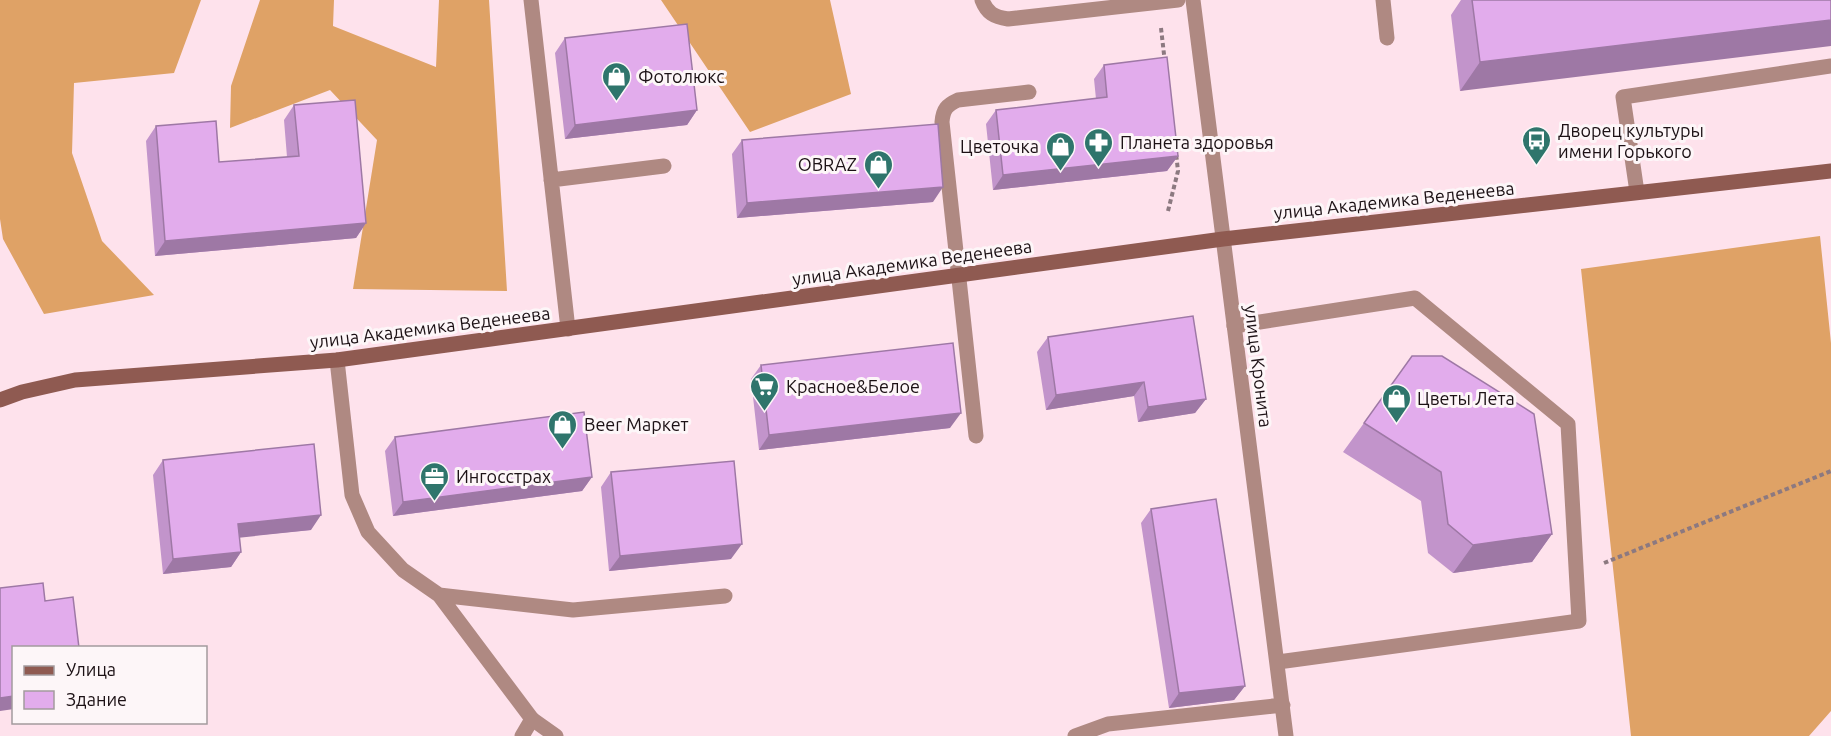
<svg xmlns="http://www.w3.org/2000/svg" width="1831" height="736" font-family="Ubuntu,sans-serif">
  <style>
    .forest { fill: #dfa266 }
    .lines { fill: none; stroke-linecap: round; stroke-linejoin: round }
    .path { stroke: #8c7980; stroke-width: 4; stroke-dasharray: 4.5 3; stroke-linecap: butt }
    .lane { stroke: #af8982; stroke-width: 15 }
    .street { stroke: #af8982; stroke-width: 15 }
    .secondary { stroke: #8f5a51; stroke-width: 15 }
    .wall { fill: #c294cb }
    .shaded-wall { fill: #9e78a5 }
    .building { fill: #e2acec; stroke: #9e78a5; stroke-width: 1.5 }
    .labels { text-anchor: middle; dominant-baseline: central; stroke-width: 6; stroke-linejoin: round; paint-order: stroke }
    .poi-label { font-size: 18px; fill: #1c1115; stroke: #fdf6f8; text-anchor: start }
    .street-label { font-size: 18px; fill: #1c1115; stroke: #fdf6f8 }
  </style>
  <rect width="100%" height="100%" fill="#fee2ec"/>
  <!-- forest -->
  <path class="forest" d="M0,0H201L174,73L74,83L72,153L102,241L154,295L44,314L3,239L0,219Z
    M260,0H334L333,26L436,67L439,0H489L507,291L353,289L377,140L330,90L230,128L231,86Z
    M661,0H830L851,94L750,132Z
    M1820,236L1831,343V711L1809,736H1631L1581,269Z"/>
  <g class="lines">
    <!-- path -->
    <path class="path" d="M1161,28L1165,63
      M1168,211L1178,171L1176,153
      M1604,563L1831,471"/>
    <!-- lane -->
    <path class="lane" d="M531,0L568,329
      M982,0C987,13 994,17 1008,19L1178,0
      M1383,0L1387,38
      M551,180L664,166
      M1637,192L1623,97L1831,66
      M1234,326L1415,298L1568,424L1579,621L1278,662
      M337,360L352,495L368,532L403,570L439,595L532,719L522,736
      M976,436L942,122C943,109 947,105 958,100L1029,92
      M439,595L573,610L725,596"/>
    <!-- street -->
    <path class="street" d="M1193,0L1286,736
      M532,719L556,736
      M1075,736L1108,724L1283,705"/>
    <!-- secondary -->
    <path class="secondary" d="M0,400L22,392L75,380L337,360L1223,239L1831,171"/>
  </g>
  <!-- wall -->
  <path class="wall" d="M1461,0H1831L1460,91L1451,15Z
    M565,38L697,110L687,125L565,139L555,53Z
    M1104,65L1178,156L1167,171L993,190L986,124L996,110L1096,99L1094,79Z
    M294,105L366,223L356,238L155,256L146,141L156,126L219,162L287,157L284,120Z
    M742,140L933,202L737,218L732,154Z
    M1048,337L1206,399L1195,413L1138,422L1134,396L1046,410L1037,352Z
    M761,365L950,428L759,450L751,379Z
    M1364,423L1552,534L1532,562L1453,573L1428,553L1421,501L1343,452Z
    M395,437L592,477L582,491L393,516L385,451Z
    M163,460L311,530L239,537L241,552L231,567L163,574L153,475Z
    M611,472L731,559L609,571L601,487Z
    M1151,509L1245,686L1234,700L1169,708L1141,523Z"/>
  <!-- shaded-wall -->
  <path class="shaded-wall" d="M1831,20V46L1460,91L1480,62Z
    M697,110L687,125L565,139L575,125Z
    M1178,156L1167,171L993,190L1003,175Z
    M943,187L933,202L737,218L747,203Z
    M366,223L356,238L155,256L165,241Z
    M1144,382L1134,396L1046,410L1056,395Z
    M1206,399L1195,413L1138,422L1148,407Z
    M961,413L950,428L759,450L769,435Z
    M592,477L582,491L393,516L403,502Z
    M321,515L311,530L227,539L238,524Z
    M1552,534L1532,562L1453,573L1473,545Z
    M742,544L731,559L609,571L620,556Z
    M241,552L231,567L163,574L173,559Z
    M1245,686L1234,700L1169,708L1179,693Z
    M14,696V709L0,711V698Z"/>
  <!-- building -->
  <path class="building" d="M1472,0H1831V20L1480,62Z
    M687,24L697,110L575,125L565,38Z
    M1167,57L1178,156L1003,175L996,110L1107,97L1104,65Z
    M355,100L366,223L165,241L156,126L216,121L219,162L299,156L294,105Z
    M938,124L943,187L747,203L742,140Z
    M1193,316L1206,399L1148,407L1144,382L1056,395L1048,337Z
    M953,343L961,413L769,435L761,365Z
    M1412,356H1442L1534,414L1552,534L1473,545L1448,524L1441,472L1364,423Z
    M584,412L592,477L403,502L395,437Z
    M314,444L321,515L238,524L241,552L173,559L163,460Z
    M734,461L742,544L620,556L611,472Z
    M1216,499L1245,686L1179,693L1151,509Z
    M43,583L45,601L73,597L79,648H14V696L0,698V588Z"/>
  <!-- icons -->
  <defs>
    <symbol id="shop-pin" viewBox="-11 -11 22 30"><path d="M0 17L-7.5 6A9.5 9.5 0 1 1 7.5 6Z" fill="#2f756c" stroke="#fdf6f8"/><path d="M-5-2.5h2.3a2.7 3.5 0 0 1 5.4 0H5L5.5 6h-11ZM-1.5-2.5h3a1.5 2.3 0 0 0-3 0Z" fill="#fff"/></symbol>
    <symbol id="bus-pin" viewBox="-11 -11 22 30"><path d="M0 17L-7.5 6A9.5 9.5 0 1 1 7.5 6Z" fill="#2f756c" stroke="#fdf6f8"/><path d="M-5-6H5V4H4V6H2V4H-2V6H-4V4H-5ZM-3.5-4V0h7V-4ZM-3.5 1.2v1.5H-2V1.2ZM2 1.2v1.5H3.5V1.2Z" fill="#fff"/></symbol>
    <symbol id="pharmacy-pin" viewBox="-11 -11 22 30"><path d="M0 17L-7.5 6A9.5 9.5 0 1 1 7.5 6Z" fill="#2f756c" stroke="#fdf6f8"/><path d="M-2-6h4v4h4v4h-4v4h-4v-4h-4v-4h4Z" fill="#fff"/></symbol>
    <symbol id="supermarket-pin" viewBox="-11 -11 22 30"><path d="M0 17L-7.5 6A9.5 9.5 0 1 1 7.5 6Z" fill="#2f756c" stroke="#fdf6f8"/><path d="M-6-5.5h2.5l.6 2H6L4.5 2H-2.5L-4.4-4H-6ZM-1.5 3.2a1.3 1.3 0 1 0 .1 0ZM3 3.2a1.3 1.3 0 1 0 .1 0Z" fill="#fff"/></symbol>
    <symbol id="office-pin" viewBox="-11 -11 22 30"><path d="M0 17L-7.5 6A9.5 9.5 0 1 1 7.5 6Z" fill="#2f756c" stroke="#fdf6f8"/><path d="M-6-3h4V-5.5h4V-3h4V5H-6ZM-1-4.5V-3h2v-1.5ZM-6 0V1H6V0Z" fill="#fff"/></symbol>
  </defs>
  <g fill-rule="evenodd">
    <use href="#shop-pin" x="600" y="60" width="33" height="45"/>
    <use href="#bus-pin" x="1520" y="124" width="33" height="45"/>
    <use href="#pharmacy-pin" x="1082" y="126" width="33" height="45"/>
    <use href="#shop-pin" x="1044" y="130" width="33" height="45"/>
    <use href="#shop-pin" x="862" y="148" width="33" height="45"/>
    <use href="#supermarket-pin" x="748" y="370" width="33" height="45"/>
    <use href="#shop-pin" x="1380" y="382" width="33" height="45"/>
    <use href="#shop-pin" x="546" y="408" width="33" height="45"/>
    <use href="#office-pin" x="418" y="460" width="33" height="45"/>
  </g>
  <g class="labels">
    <!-- poi labels -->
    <g class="poi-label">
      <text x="638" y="76">Фотолюкс</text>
      <text x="1558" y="130">Дворец культуры<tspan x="1558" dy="21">имени Горького</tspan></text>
      <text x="1120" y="142">Планета здоровья</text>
      <text x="1039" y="146" text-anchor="end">Цветочка</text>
      <text x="857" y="164" text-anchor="end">OBRAZ</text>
      <text x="786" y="386">Красное&amp;Белое</text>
      <text x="1417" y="398">Цветы Лета</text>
      <text x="584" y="424">Beer Маркет</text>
      <text x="456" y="476">Ингосстрах</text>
    </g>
    <!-- street labels -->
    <g class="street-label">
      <text transform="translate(1394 200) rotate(-6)">улица Академика Веденеева</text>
      <text transform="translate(912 262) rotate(-8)">улица Академика Веденеева</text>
      <text transform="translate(430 327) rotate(-7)">улица Академика Веденеева</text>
      <text transform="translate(1259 366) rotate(83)">улица Кронита</text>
    </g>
  </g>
  <!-- legend -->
  <rect x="12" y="646" width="195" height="78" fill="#fdf6f8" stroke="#a39a9d" stroke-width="1.5"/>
  <rect x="24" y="666" width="30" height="9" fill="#8f5a51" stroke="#a39a9d" stroke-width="1.5"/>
  <text x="66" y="676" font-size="18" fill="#1c1115">Улица</text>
  <rect x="24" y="691" width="30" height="18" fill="#e2acec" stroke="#a39a9d" stroke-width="1.5"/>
  <text x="66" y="706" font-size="18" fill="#1c1115">Здание</text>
</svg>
